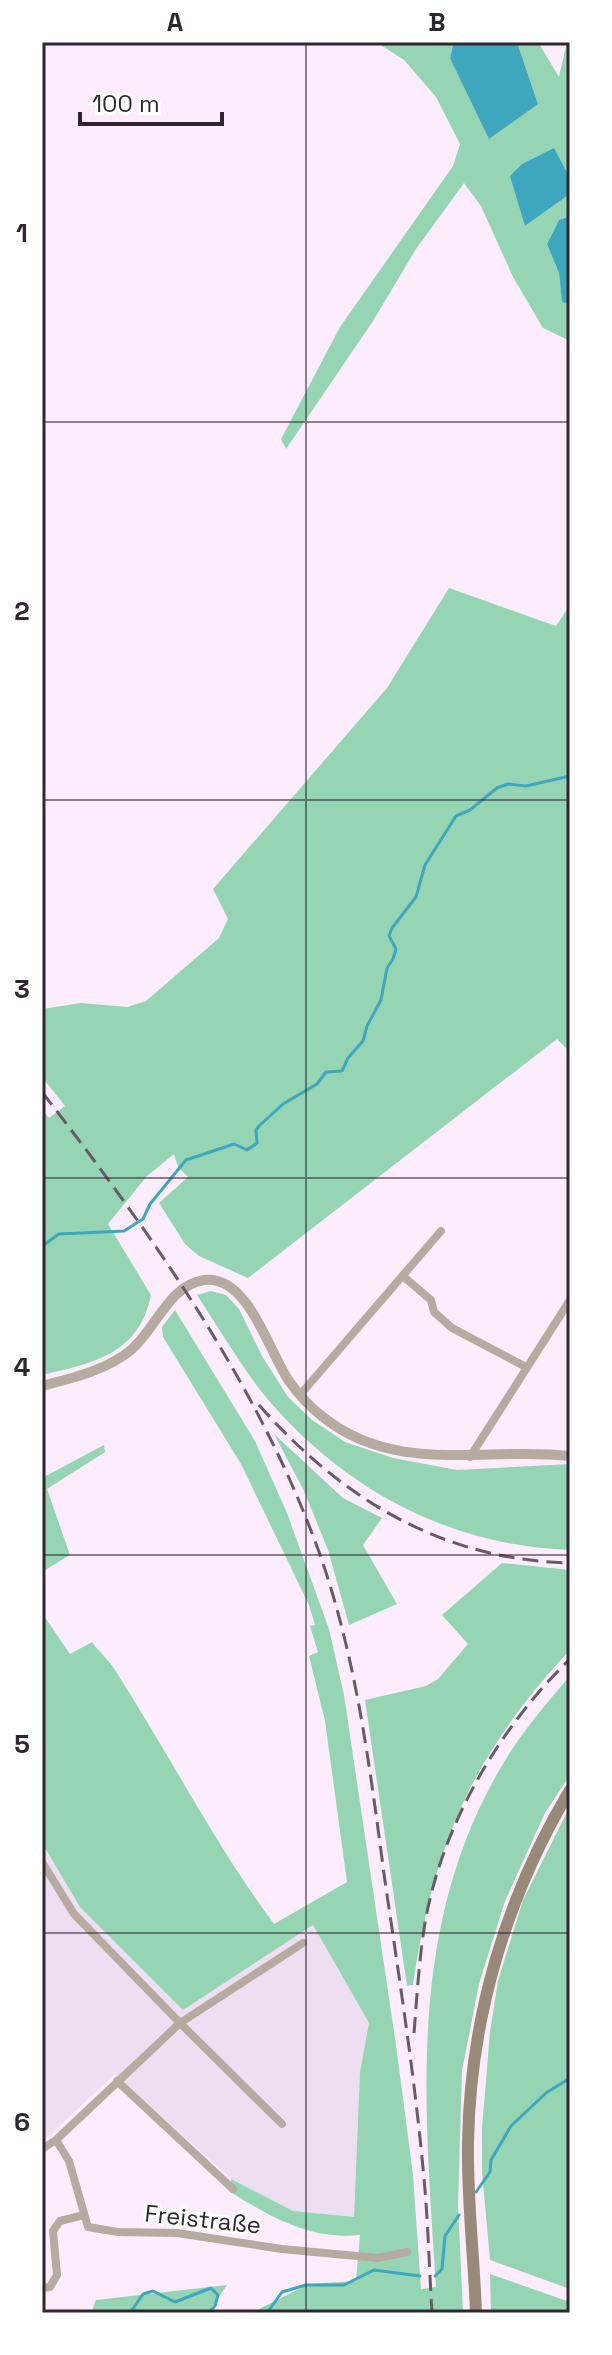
<svg xmlns="http://www.w3.org/2000/svg" width="612" height="2355" font-family="'Space Grotesk',sans-serif">
  <style>
    .commercial { fill: #eedef1 }
    .green { fill: #95d5b3 }
    .water { fill: #3fa7bd }
    .lines { fill: none; stroke-linecap: round; stroke-linejoin: round }
    .stream { stroke: #3fa7bd; stroke-width: 3 }
    .minor { stroke: #b6aba0; stroke-width: 8 }
    .tertiary { stroke: #b6aba0; stroke-width: 10 }
    .secondary { stroke: #998979; stroke-width: 12 }
    .rail { stroke: #675b66; stroke-width: 3; stroke-dasharray: 16 8; stroke-linecap: butt }
    .grid { fill: none; stroke: #30262f; stroke-width: 2; stroke-opacity: 0.55 }
    .labels { text-anchor: middle; dominant-baseline: central; stroke-width: 6; stroke-linejoin: round; paint-order: stroke }
    .street-label { font-size: 24px; fill: #30262f; stroke: #fff }
    .neatline { fill: none; stroke: #30262f; stroke-width: 3 }
    .grid-label { font-size: 26px; text-anchor: middle; font-weight: bold; fill: #30262f }
  </style>
  <rect width="100%" height="100%" fill="#fdecfb"/>
  <!-- commercial -->
  <path class="commercial" d="M42,1843L80,1907L183,2010L313,1925L369,2023L360,2072L354,2217L293,2211L231,2179L115,2074L42,2142Z"/>
  <!-- green -->
  <path class="green" d="M376,42H454L450,58L538,104L517,42H538L559,77L567,42H570V178L554,149L525,226L570,194V216L559,220L547,244L559,273L562,301L570,304V341L543,328L513,277L481,206L464,183L416,249L373,321L286,449L281,439L340,327L453,166L460,144L436,97L404,60Z
    M449,588L556,626L570,605V1052L557,1039L248,1278L199,1256L185,1244L159,1203L188,1177L178,1167L174,1154L147,1176L108,1224L151,1295C139,1354 94,1363 42,1375V1110L49,1118L65,1106L42,1077V1009L81,1003L127,1007L146,1001L219,938L228,919L213,889L387,688Z
    M211,1291L226,1295L239,1309L262,1356L288,1397L312,1420L345,1442L393,1458L457,1470L570,1464V1550C447,1546 338,1486 261,1391C238,1361 218,1327 197,1295Z
    M175,1310L255,1441L287,1513L329,1629L344,1695L396,2045L413,2175L421,2289L436,2287C425,2111 406,1935 497,1774C517,1738 543,1707 570,1676V1775L545,1813L505,1901L479,1984L462,2071L458,2204L463,2313H251L309,2284L356,2281L360,2235C311,2240 272,2218 232,2193L231,2179L293,2211L354,2217L360,2072L369,2023L313,1925L183,2010L80,1907L42,1843V1613L70,1654L92,1642C99,1652 109,1660 115,1670C169,1754 214,1843 274,1924L347,1882L325,1721L309,1656L318,1652L310,1626L315,1625L309,1605L241,1464L163,1337L162,1327Z
    M274,1434L343,1498L382,1518L363,1545L397,1604L349,1625L328,1550L304,1491Z
    M104,1445L105,1452L47,1489L70,1555L42,1572V1478Z
    M502,1563L570,1570V1650C472,1755 434,1844 413,1985L407,1986L365,1700L426,1686L438,1679L468,1644L442,1615Z
    M570,1806V2289L490,2260L482,2172V2128L490,2032L498,1981L523,1900Z
    M490,2274L570,2302V2313H491Z
    M227,2285L208,2313H91L96,2300Z"/>
  <!-- water -->
  <path class="water" d="M454,42H517L538,104L489,139L450,58Z
    M554,148L570,178V194L525,226L510,176L522,164Z
    M570,216V304L562,302L559,273L547,244L559,220Z"/>
  <g class="lines">
    <!-- stream -->
    <path class="stream" d="M42,1246L59,1234L124,1231L143,1219L150,1204L186,1160L234,1144L247,1150L257,1143L256,1130L259,1126L283,1104L317,1084L326,1072L342,1071L348,1058L363,1041L367,1026L381,1000L387,968L393,959L396,949L389,936L392,928L416,897L425,865L456,816L470,810L497,788L508,784L526,786L570,776
      M476,2192L490,2172L491,2160L511,2126L546,2093L570,2078
      M435,2276L442,2269L445,2236L459,2215
      M130,2313L143,2294L153,2291L175,2302L211,2288L218,2295L215,2306L208,2313
      M267,2313L282,2292L306,2285H344L374,2270L420,2276"/>
    <!-- minor -->
    <path class="minor" d="M404,1277L431,1300L434,1312L452,1328L526,1367
      M300,1395L441,1231
      M470,1457L570,1300
      M42,1862L74,1914L180,2023L56,2140L42,2149
      M117,2081L233,2189
      M282,2124L180,2023L303,1943
      M56,2140L69,2161L88,2227L118,2232L177,2233L282,2249L378,2258L407,2252
      M42,2288L50,2287L57,2275L53,2231L60,2221L84,2215"/>
    <!-- tertiary -->
    <path class="tertiary" d="M42,1386C73,1378 107,1370 131,1350C156,1329 169,1285 204,1280C248,1274 269,1352 289,1381C298,1394 310,1407 323,1417C397,1476 486,1446 570,1456"/>
    <!-- secondary -->
    <path class="secondary" d="M476,2313C474,2256 467,2200 468,2143C470,2018 506,1897 570,1790"/>
    <!-- rail -->
    <path class="rail" d="M42,1092C145,1225 249,1371 310,1528C355,1642 369,1762 385,1881C399,1977 414,2072 423,2168C428,2216 429,2265 432,2313
      M259,1405C342,1499 442,1560 570,1563
      M414,2033C417,1996 419,1959 425,1923C442,1825 499,1728 570,1659"/>
  </g>
  <!-- grid -->
  <path class="grid" d="M306,42V2313M42,422H570M42,800H570M42,1178H570M42,1555H570M42,1933H570"/>
  <g class="labels">
    <!-- street labels -->
    <g class="street-label">
      <text transform="translate(203 2219) rotate(6)">Freistraße</text>
    </g>
  </g>
  <!-- border -->
  <rect width="612" height="2355" fill="none" stroke="#ffffff" stroke-width="88"/>
  <!-- scale -->
  <path d="M80 112v12h142v-12" fill="none" stroke="#30262f" stroke-width="4"/>
  <text x="92" y="112" font-size="24" fill="#30262f" stroke="#ffffff" stroke-width="6" paint-order="stroke">100 m</text>
  <rect x="44" y="44" width="524" height="2267" class="neatline"/>
  <g class="grid-label">
    <text x="175" y="31">A</text>
    <text x="437" y="31">B</text>
    <text x="22" y="242">1</text>
    <text x="22" y="620">2</text>
    <text x="22" y="998">3</text>
    <text x="22" y="1376">4</text>
    <text x="22" y="1753">5</text>
    <text x="22" y="2131">6</text>
  </g>
</svg>
